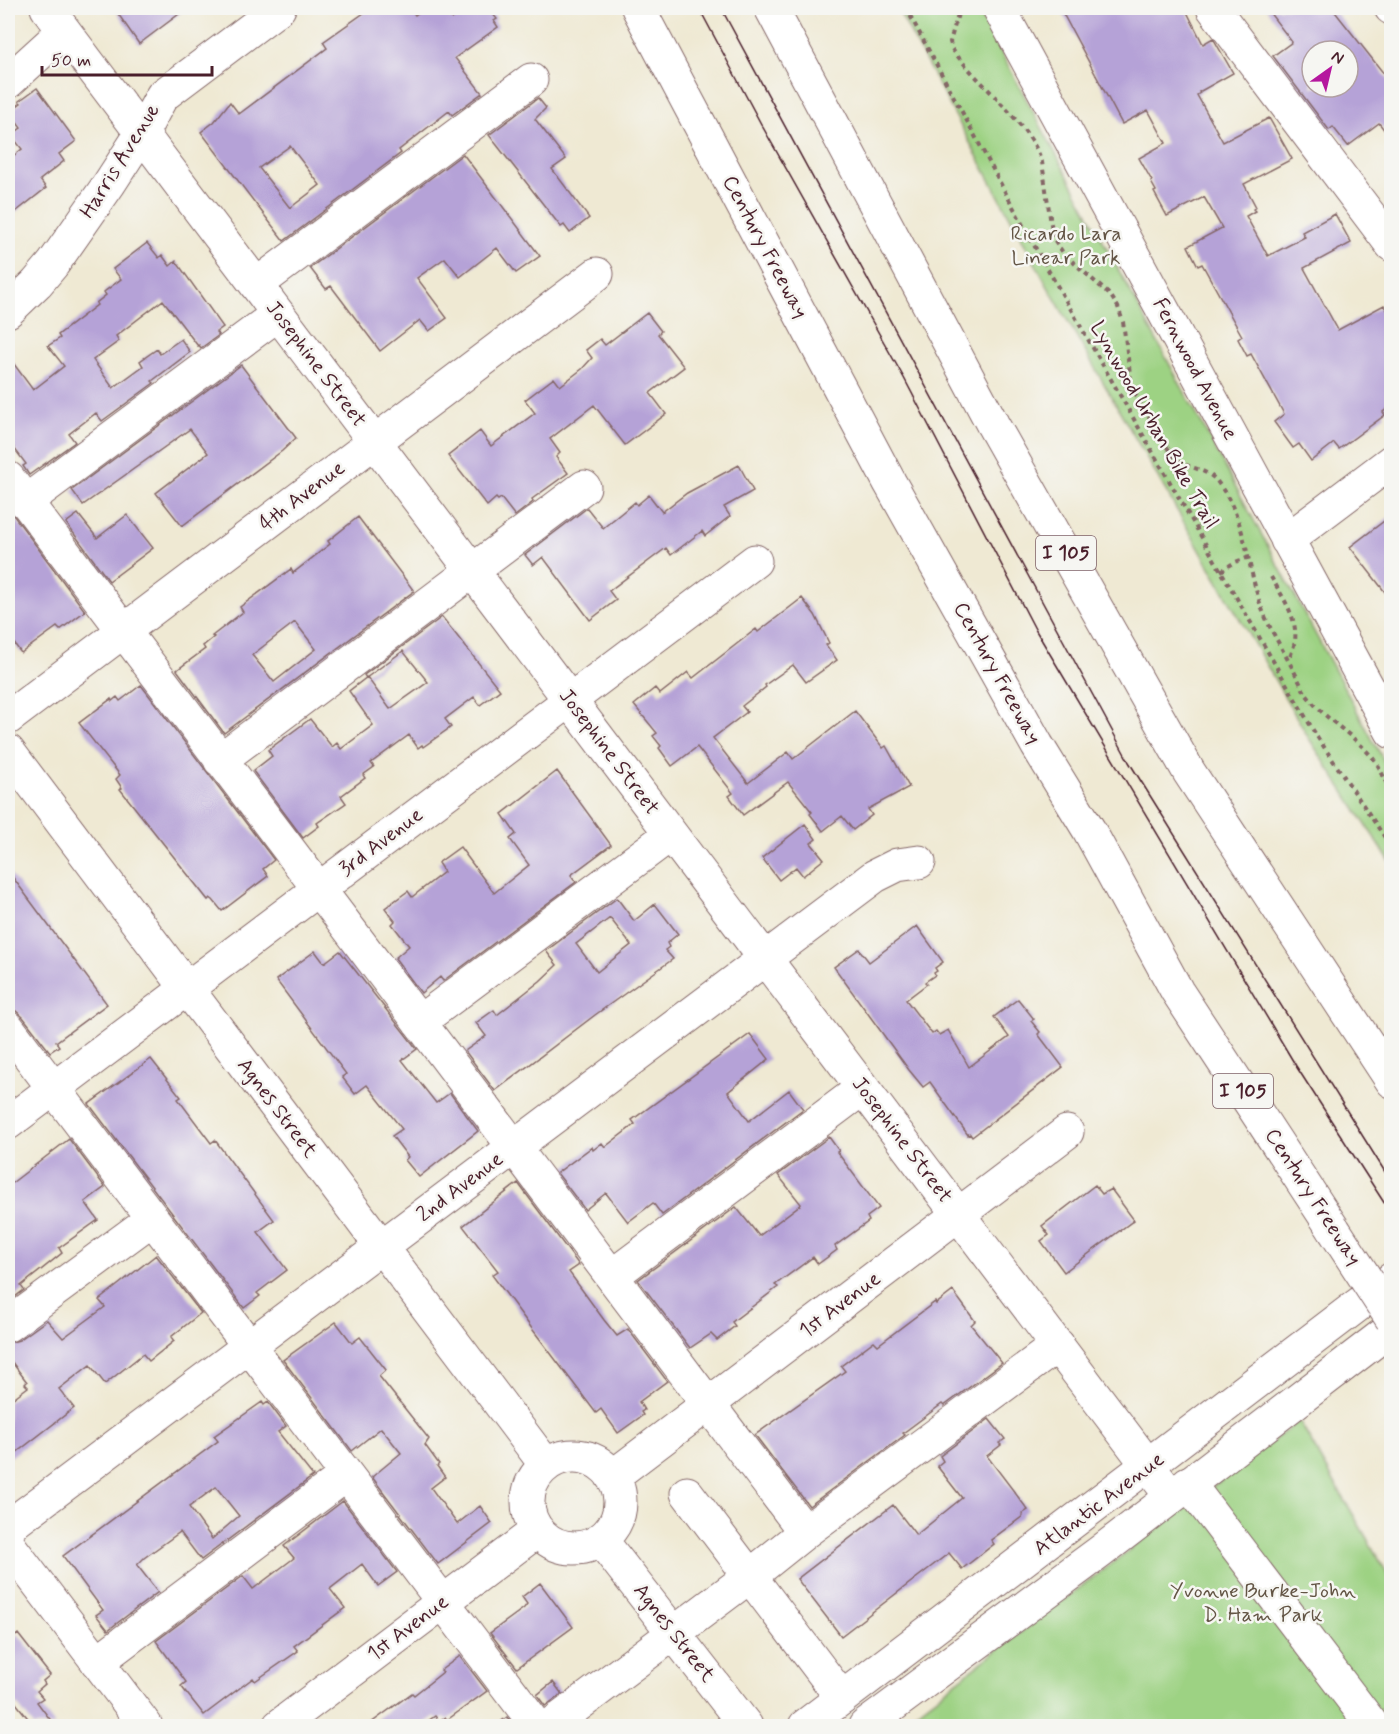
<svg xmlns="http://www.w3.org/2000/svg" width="1399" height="1734" font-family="Mynerve,sans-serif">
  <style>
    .green { fill: #9dd283; stroke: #747857; stroke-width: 1.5 }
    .building { fill: #b5a2d7; fill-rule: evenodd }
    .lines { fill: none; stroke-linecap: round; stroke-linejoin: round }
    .minor-casing { stroke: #846666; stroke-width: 35 }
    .major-casing { stroke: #846666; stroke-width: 35 }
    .highway-casing { stroke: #846666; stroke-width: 35 }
    .path { stroke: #846666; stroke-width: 4; stroke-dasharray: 4.5 4.5; stroke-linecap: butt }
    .minor { stroke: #fff; stroke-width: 33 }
    .major { stroke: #fff; stroke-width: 33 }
    .highway { stroke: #fff; stroke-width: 33 }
    .tram { stroke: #4a1f2b; stroke-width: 1.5 }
    .highway-bridge-casing { stroke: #846666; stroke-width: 35; stroke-linecap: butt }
    .highway-bridge { stroke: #fff; stroke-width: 33 }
    .labels { text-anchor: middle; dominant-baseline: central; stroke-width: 5; stroke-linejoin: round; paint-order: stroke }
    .shield { fill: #f6f6f2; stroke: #7e6067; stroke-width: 1.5 }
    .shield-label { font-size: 20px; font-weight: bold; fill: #4a1f2b }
    .street-label { font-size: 21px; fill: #4a1f2b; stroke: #f6f6f2 }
    .park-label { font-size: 21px; fill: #635545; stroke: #f6f6f2 }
  </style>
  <rect width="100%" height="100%" fill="#f6f6f2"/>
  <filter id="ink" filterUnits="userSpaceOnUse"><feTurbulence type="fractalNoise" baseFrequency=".0167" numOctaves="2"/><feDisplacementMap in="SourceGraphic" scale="12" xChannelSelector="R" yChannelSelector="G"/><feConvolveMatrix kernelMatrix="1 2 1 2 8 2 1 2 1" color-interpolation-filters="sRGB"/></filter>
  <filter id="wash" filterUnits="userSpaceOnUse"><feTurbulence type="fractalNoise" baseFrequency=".008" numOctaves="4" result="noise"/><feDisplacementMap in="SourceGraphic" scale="24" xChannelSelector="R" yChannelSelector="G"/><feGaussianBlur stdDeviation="1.35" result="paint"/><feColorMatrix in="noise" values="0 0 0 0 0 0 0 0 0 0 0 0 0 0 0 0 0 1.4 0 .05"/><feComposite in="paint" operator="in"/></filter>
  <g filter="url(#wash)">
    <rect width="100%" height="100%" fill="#efe9d3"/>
    <!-- green -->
    <path class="green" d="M897,8H977L1391,774V863L1308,737L1048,287Z
      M1299,1421L1391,1580V1726H898Z"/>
    <g id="blocks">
      <!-- building -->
      <path class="building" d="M114,8H187L139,44Z
        M371,8H410L415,15L425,8H443L452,19L467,8H488L497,19L494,21L498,27L455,58L482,93L452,115L449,111L399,150L401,153L284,241L201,132L214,122L230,102L239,114L327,48L323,42ZM290,146L320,185L290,208L259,168Z
        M1060,8H1185L1203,44L1213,38L1233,73L1199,92L1200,93L1197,95L1223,142L1269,118L1292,159L1244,184L1256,207L1253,209L1255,211L1246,216L1268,256L1305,237L1302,232L1335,214L1351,243L1304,268L1338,330L1384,305L1392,318V405L1383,412L1385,415L1339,449L1334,443L1311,461L1299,444L1293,448L1274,422L1284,414L1251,354L1247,356L1238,339L1242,336L1202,264L1198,266L1188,246L1222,228L1204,197L1167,216L1154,192L1156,191L1151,182L1152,181L1139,158L1166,143L1148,110L1122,124Z
        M1266,8H1332L1392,84V140L1379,123L1348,146L1333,127L1329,130L1273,56L1292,42ZM1312,51H1348V87H1312Z
        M37,88L76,141L59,154L64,161L40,180L46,188L8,218V160L22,149L11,135L21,128L9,112L21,103L19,101Z
        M538,98L546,108L535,119L566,159L552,169L589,218L570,233L564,225L561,227L489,135Z
        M463,154L540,256L516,273L497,248L460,277L445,258L417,278L447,318L429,331L420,320L380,351L331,286L326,289L310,268Z
        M147,243L159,258L162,255L170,266L176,261L223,327L216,332L219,335L201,348L199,345L198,346L163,300L116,336L119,341L93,360L113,388L143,366L140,361L157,349L160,354L181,339L190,352L152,381L154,383L102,421L96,413L69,434L75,442L29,475L23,466L26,464L8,440V356L33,390L64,366L48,346L60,338L58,335L97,305L96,303L106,295L104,292L121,279L113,269Z
        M647,313L661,331L658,334L684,367L650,393L666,414L625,445L594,405L550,439L560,453L556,457L568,473L532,499L533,502L515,516L501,498L498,500L496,498L487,506L448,456L480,431L491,446L535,413L525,400L554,378L560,386L582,369L592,358L586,350L600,339L605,345Z
        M241,365L296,438L282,451L182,526L156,493L208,453L190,429L83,505L72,490Z
        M739,465L753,491L724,507L730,516L705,536L702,531L671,555L666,548L609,591L616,600L590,620L543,557L533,565L525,555L587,508L603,528L635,502L637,505L649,495L662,512L687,493Z
        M8,508L85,611L60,630L57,627L21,653L8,635Z
        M78,514L97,538L127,515L153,548L109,581L66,523Z
        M1392,515V601L1350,547Z
        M358,517L414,591L224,733L177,670L205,649L203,646L214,637L212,636L243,612L240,607L291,569L293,573L330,544L328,541ZM295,622L316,649L274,682L252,655Z
        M802,598L815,615L829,643L826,645L837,660L806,682L793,665L765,685L766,687L742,706L747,712L713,738L748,783L788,752L793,759L855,711L883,748L886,746L909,787L868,809L872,815L853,830L842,816L823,831L810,814L812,812L788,782L743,815L729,796L733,793L697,747L672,766L659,748L661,746L653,736L657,733L634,705L655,688L660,694L688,672L693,678L756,629L758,632Z
        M442,617L500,690L480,705L474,697L445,719L451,727L423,747L422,745L418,748L409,735L371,763L374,767L363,775L365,778L341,796L346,803L317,823L319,826L303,838L253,771L272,756L268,750L310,719L332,747L337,743L341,749L373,725L349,691L367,677L390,709L428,682L403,651L366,678L364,675Z
        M141,685L274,860L263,869L268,876L222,911L213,900L210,898L208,900L120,789L122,788L116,779L120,775L79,723L111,699L112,701L117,697L120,701Z
        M557,771L611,845L571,875L576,882L443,981L440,977L421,993L395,958L409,946L392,924L395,921L385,908L408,891L412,897L444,872L438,863L460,847L494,893L529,865L510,839L516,834L502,814Z
        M805,824L816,839L811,843L824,859L803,876L796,867L779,880L762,858Z
        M8,871L107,1004L56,1042L59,1046L50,1052L23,1017L16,1011L8,1010Z
        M617,898L634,921L655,904L678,934L667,943L669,947L665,950L673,959L595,1015L495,1091L465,1051L486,1036L476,1023L494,1010L497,1015L540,981L557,965L546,951ZM610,918L631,945L597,972L576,944Z
        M917,926L943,962L935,968L937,971L934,973L935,975L925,982L927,984L906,1000L932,1034L936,1031L939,1035L948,1030L969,1067L1009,1037L994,1017L1018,999L1034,1019L1031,1021L1040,1032L1038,1034L1063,1067L972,1137L970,1134L968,1135L930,1082L923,1087L909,1070L834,967L859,949L869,962Z
        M315,951L324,963L340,951L417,1049L402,1060L436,1103L450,1093L478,1131L419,1177L405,1160L408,1157L392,1136L402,1129L367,1085L355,1094L342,1077L346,1074L276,980Z
        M750,1034L769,1059L728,1092L749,1121L789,1090L803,1109L662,1215L653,1203L628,1222L606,1193L585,1210L557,1173L592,1147L593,1150L602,1143L605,1147L635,1124L632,1120Z
        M151,1059L181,1097L178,1099L211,1143L215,1140L274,1220L258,1232L287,1270L257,1293L260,1296L244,1308L89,1104Z
        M829,1137L839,1151L837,1152L879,1208L867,1217L869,1221L835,1246L837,1250L818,1264L813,1257L775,1285L778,1287L732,1322L735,1326L717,1340L711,1334L690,1348L638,1280L736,1207L759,1236L801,1204L778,1175Z
        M69,1139L105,1187L85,1202L98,1220L59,1248L62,1253L21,1286L24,1290L8,1302V1186Z
        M518,1183L579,1265L569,1272L604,1320L617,1336L628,1329L667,1381L639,1402L644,1410L641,1412L643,1415L618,1433L601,1409L596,1413L533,1330L492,1275L498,1271L463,1226Z
        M1095,1185L1102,1194L1111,1189L1134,1220L1064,1272L1041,1241L1049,1235L1042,1226Z
        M156,1255L201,1313L171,1337L174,1341L149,1361L143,1354L105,1384L90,1365L59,1389L74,1408L8,1459V1402L28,1387L25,1384L27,1382L8,1357V1343L19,1340L47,1320L63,1338L105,1307L99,1300Z
        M953,1291L975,1321L971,1325L1002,1363L944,1406L942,1404L903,1433L905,1435L809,1506L755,1435L845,1371L841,1366L874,1341L878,1345L935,1302L936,1304Z
        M336,1322L352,1343L360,1337L386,1370L379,1376L429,1439L425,1445L439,1464L437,1466L445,1477L431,1488L457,1524L480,1506L492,1523L438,1564L372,1477L401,1453L381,1428L352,1451L283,1360Z
        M262,1402L264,1405L268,1402L286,1426L278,1432L313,1476L201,1560L180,1532L144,1558L137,1565L158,1592L108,1630L96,1615L103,1610L63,1556L218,1441L214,1436ZM216,1487L239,1516L212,1539L189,1507Z
        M989,1419L1005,1439L999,1443L1001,1445L987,1456L1028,1510L1022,1514L1023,1516L991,1540L994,1544L962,1569L949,1553L841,1636L797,1579L893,1505L916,1535L962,1498L937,1466L943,1461L940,1456Z
        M343,1501L397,1572L378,1586L362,1564L330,1589L345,1608L294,1646L298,1651L255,1681L253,1678L204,1715L181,1686L186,1682L156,1641L243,1576L253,1589L294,1558L284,1546Z
        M540,1583L573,1627L517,1668L490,1633L524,1608L527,1604L522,1597Z
        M18,1634L50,1675L43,1681L45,1684L37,1691L43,1698L37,1702L55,1726H34L8,1693V1642Z
        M460,1656L487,1691L447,1720L445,1717L439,1721L435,1716L421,1726H367L412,1693L414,1695L443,1672L441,1670Z
        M553,1682L562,1694L545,1706L537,1695Z
        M507,1717L514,1726H495Z"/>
    </g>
  </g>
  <g filter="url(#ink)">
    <use href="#blocks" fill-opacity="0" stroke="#846666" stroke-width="1.5"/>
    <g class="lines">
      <defs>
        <path id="minor" d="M47,8L1171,1496
          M999,8L1392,732
          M1213,8L1392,245
          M1391,8H1392
          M8,82L64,31
          M256,285L531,80
          M8,311L37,283L53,264L109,184L142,133L162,96L279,8
          M8,478L805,1532
          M25,502L278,314
          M1287,540L1392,461
          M8,718L597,274
          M8,751L546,1465
          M220,760L584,487
          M419,1022L671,834
          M8,1028L537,1726
          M8,1123L755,561
          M612,1276L863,1088
          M8,1325L152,1219
          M528 1502a46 46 0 1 1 92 0a46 46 0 1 1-92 0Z
          M612,1477L1067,1132
          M1188,1483L1373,1726
          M687,1493L842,1698
          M8,1527L875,876L897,865L919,862
          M601,1540L746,1726
          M8,1544L146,1726
          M97,1662L346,1475
          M279,1726L537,1531
          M550,1726L750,1576L805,1532L1058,1345"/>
        <path id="major" d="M805,1726L1392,1279
          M865,1726L1100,1552L1392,1328"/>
        <path id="highway" d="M638,8L890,483L1037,745L1089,830L1177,991L1334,1230
          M771,8L993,425L1189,772L1392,1081"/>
      </defs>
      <!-- minor casing -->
      <use href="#minor" class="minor-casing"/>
      <!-- major casing -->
      <use href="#major" class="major-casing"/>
      <!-- highway casing -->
      <use href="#highway" class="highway-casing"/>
      <!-- path -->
      <path class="path" d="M906,8L1031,240L1221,571L1316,735L1392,848
        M952,8L958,14L950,42L952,49C977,83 1030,124 1042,162L1053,238L1064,254L1111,296L1118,307L1123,322L1132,388L1173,457C1187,470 1208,467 1219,484C1246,521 1246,559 1259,600C1266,623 1278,641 1289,662C1295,672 1300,684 1306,694C1325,721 1356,735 1375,761C1382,771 1386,783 1392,794
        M1221,571L1235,562L1250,557
        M1271,577C1282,596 1298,618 1295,641C1294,647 1291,654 1289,660"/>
      <!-- minor -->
      <use href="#minor" class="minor"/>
      <!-- major -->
      <use href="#major" class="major"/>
      <!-- highway -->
      <use href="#highway" class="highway"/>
      <!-- tram -->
      <path class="tram" d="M699,8L761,124L904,378L1035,629L1296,1066L1392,1215
        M721,8L1129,762L1392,1183"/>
      <defs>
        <path id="highway-bridge" d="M1334,1230L1392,1319"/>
      </defs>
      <!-- highway-bridge casing -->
      <use href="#highway-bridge" class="highway-bridge-casing"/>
      <!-- highway-bridge -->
      <use href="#highway-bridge" class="highway-bridge"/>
    </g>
  </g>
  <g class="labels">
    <!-- shield labels -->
    <g class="shield">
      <rect x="1036" y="536" width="60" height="34" rx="4.5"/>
      <rect x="1213" y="1074" width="60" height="34" rx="4.5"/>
    </g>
    <g class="shield-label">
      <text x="1066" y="553">I 105</text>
      <text x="1243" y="1091">I 105</text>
    </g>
    <!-- street labels -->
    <g class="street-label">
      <text transform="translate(120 161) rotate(-58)">Harris Avenue</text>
      <text transform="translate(765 247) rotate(62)">Century Freeway</text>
      <text transform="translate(316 364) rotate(53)">Josephine Street</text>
      <text transform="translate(1195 369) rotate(62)">Fernwood Avenue</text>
      <text transform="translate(1154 425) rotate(60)">Lynwood Urban Bike Trail</text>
      <text transform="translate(302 496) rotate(-37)">4th Avenue</text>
      <text transform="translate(997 673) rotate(61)">Century Freeway</text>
      <text transform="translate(609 752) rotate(53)">Josephine Street</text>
      <text transform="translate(381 842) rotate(-37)">3rd Avenue</text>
      <text transform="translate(277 1108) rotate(53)">Agnes Street</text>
      <text transform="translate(902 1140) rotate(53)">Josephine Street</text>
      <text transform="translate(460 1187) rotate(-37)">2nd Avenue</text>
      <text transform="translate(1313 1197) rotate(57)">Century Freeway</text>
      <text transform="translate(840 1305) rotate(-37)">1st Avenue</text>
      <text transform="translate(1099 1504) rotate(-37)">Atlantic Avenue</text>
      <text transform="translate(408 1628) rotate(-37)">1st Avenue</text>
      <text transform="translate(674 1633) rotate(52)">Agnes Street</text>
    </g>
    <!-- park labels -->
    <g class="park-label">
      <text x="1066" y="234">Ricardo Lara<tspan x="1066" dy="24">Linear Park</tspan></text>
      <text x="1263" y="1591">Yvonne Burke-John<tspan x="1263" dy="24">D. Ham Park</tspan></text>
    </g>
  </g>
  <!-- margin -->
  <rect width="1399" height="1734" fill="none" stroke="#f6f6f2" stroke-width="30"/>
  <!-- north arrow -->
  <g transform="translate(1330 69) rotate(34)"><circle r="28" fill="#f6f6f2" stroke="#b1a0a2" stroke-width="1.5"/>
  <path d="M0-4.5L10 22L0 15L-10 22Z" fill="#b5179e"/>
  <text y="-9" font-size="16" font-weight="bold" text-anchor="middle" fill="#4a1f2b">N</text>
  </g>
  <!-- scale -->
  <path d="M42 66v9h170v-9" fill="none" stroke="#4a1f2b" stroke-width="3"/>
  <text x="51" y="66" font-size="18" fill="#4a1f2b" stroke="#f6f6f2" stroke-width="4.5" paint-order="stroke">50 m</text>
</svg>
